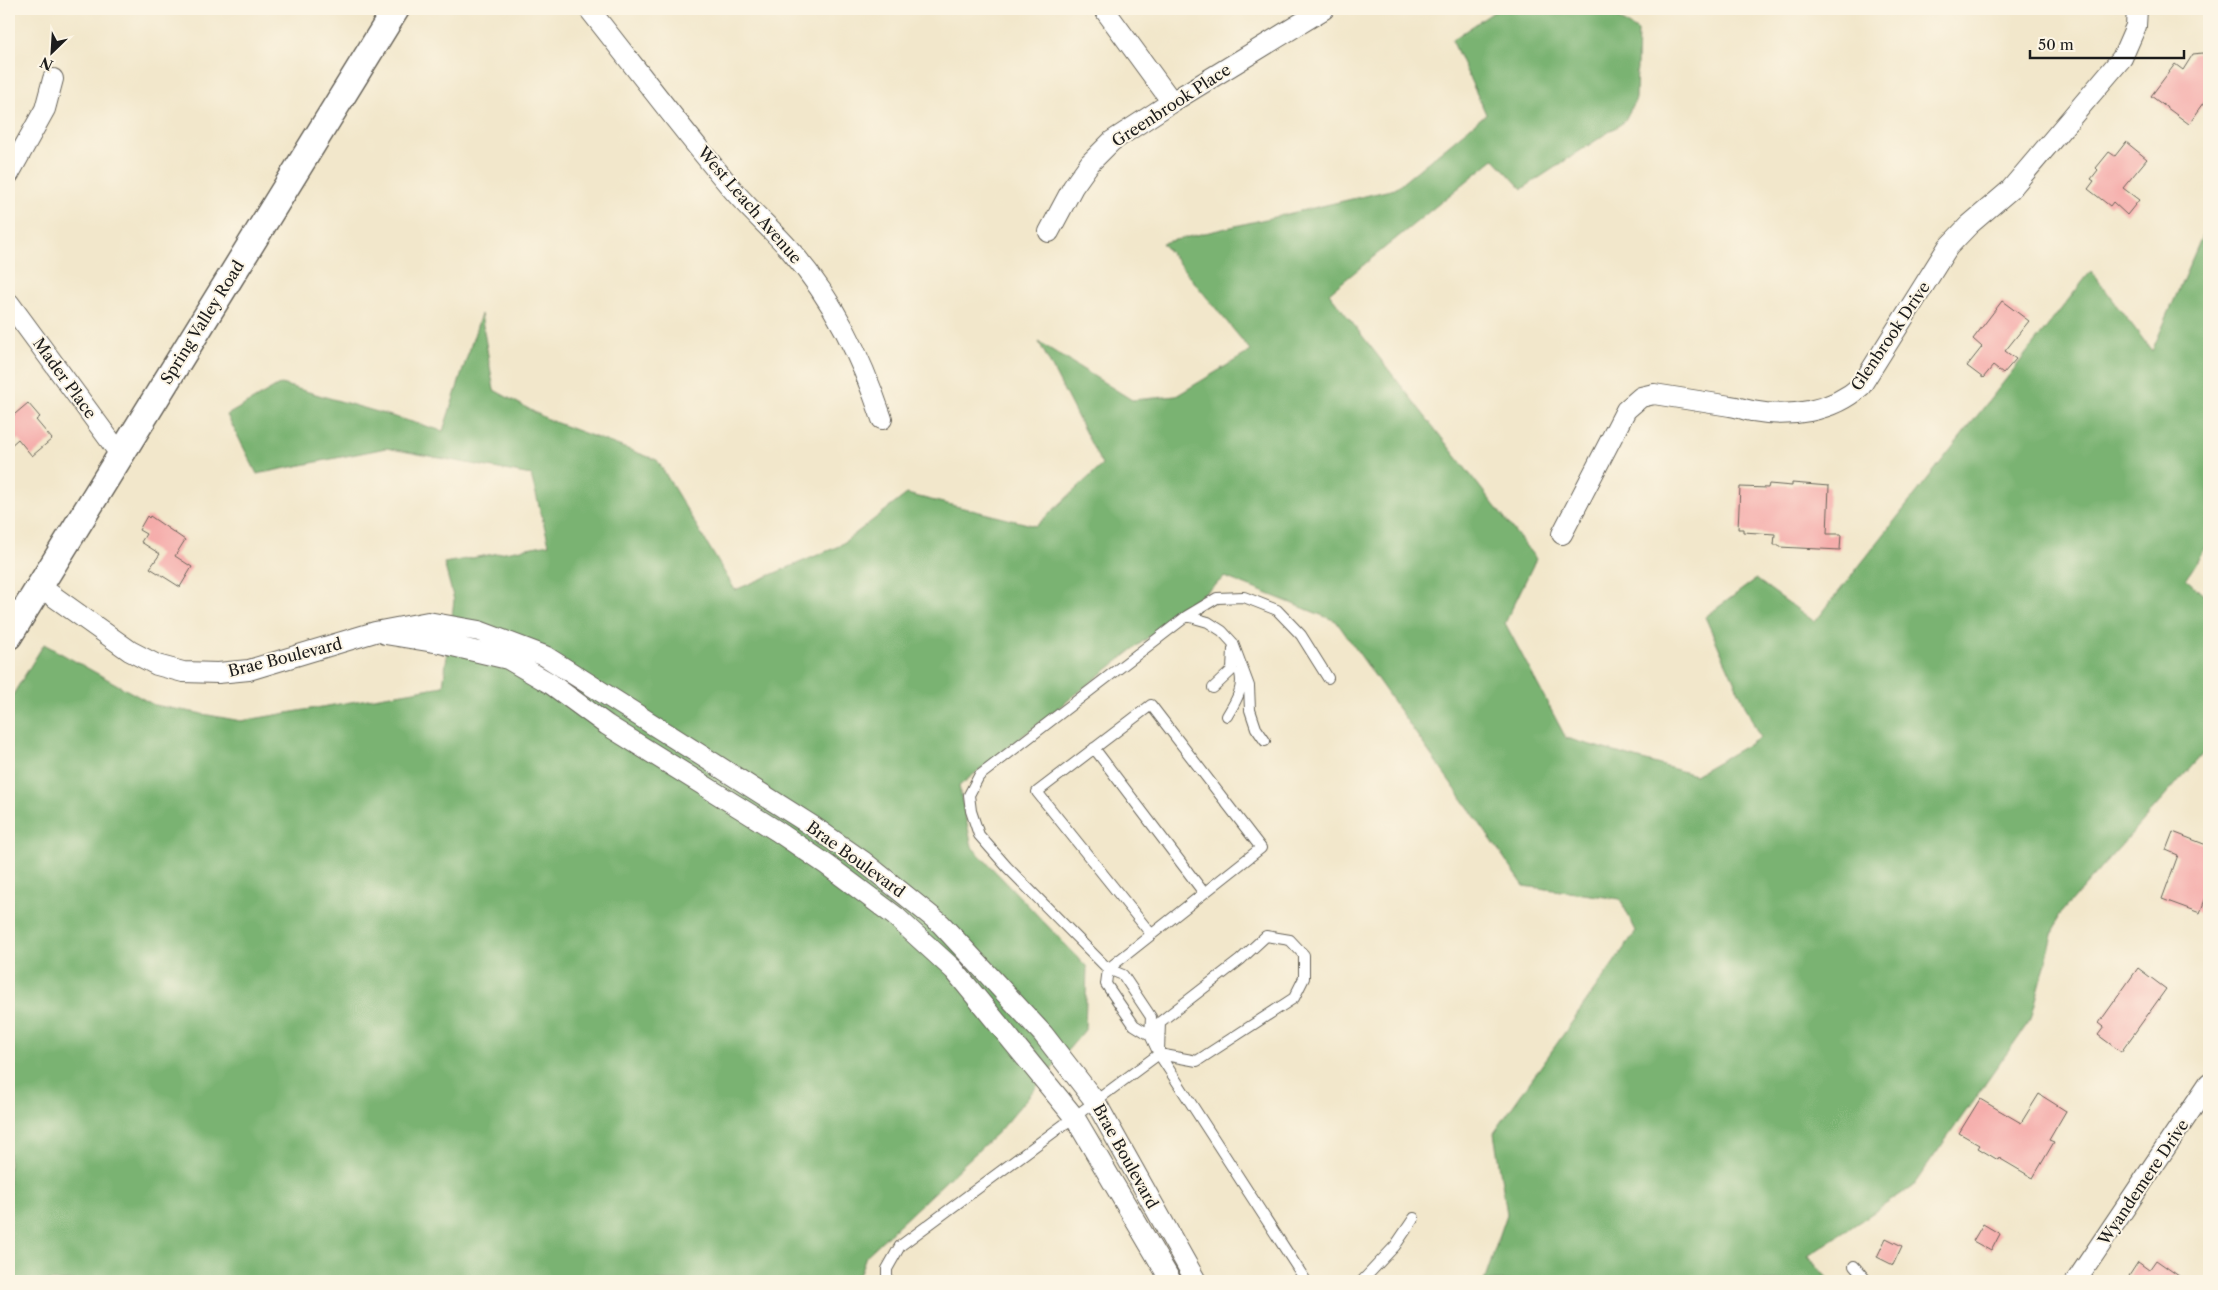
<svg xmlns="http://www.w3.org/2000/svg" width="2218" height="1290" font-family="'Libre Caslon Text',serif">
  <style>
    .forest { fill: #7ab372; stroke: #4b6847 }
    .building { fill: #f5acaa }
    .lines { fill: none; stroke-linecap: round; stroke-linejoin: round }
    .service-casing { stroke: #676359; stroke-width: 12 }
    .minor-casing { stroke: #676359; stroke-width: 22 }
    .tertiary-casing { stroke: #676359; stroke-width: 29 }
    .service { stroke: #fff; stroke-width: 10 }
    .minor { stroke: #fff; stroke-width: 20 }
    .tertiary { stroke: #fff; stroke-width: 26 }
    .labels { text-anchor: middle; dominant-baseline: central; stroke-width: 4; stroke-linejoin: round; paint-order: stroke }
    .street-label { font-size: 16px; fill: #1c1c1c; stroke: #fcf5e5 }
  </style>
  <rect width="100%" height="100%" fill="#fcf5e5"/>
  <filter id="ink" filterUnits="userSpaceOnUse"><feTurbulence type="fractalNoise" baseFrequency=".02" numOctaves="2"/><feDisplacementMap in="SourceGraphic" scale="10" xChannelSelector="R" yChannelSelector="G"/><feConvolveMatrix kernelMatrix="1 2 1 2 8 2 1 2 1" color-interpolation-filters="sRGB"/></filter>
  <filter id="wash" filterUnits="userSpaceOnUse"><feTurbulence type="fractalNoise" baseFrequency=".0096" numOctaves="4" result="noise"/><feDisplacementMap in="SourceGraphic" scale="20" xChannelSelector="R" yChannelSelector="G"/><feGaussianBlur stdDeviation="1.12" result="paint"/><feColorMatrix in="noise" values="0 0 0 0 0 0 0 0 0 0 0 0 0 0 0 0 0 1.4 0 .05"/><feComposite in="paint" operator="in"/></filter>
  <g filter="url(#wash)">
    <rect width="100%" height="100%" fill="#f2e7cb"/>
    <!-- forest -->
    <path class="forest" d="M1498,9H1604L1638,31L1636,99L1624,122L1522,189L1494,159L1329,293L1536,559L1505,623L1566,738L1695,775L1760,738L1705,617L1756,579L1815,622L2091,271L2152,351L2209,220V543L2186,579L2209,600V747L2058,916L2031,1019L1913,1186L1808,1256L1830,1281H1484L1507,1214L1494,1133L1636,931L1620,899L1524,886L1336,621L1225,577L959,786L972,847L1087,967L1085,1030L998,1132L866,1256L857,1281H9V701L44,644L154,705L241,721L443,686L454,600L444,563L549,544L531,475L386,448L257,474L227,415L281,384L443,431L481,314L494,390L549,420L657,460L735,590L839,546L907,494L1036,526L1102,465L1039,342L1132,400L1176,396L1251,351L1162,243L1395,189L1486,114L1452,40Z"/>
    <g id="blocks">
      <!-- building -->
      <path class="building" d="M2202,53L2209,58V96L2189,124L2151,96L2175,64L2183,70L2193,54Z
        M2126,142L2147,159L2123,188L2139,200L2127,215L2113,202L2110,206L2088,189L2094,181L2091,179L2098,170L2096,168L2109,152L2115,156Z
        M2002,301L2029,321L2005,351L2016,359L2003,374L1993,366L1983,378L1967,366L1982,347L1973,339Z
        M28,403L40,417L36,420L52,439L32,456L18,439L9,447V419Z
        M1792,483L1829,486L1827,534H1841L1840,550L1779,547V545H1774L1775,534L1743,532V529H1738L1740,487L1768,488L1769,484L1792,486Z
        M147,516L149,518L150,516L185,540L175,556L192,567L180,587L150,568L160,554L141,542L146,534L139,530Z
        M2173,832L2209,846V889L2200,913L2162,899L2178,855L2166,850Z
        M2138,968L2166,989L2121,1052L2098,1035L2104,1027L2099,1023Z
        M2039,1094L2066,1111L2049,1140L2054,1142L2033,1178L1999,1158L1998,1160L1978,1148L1980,1145L1959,1133L1980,1099L2021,1123Z
        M1983,1224L2000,1234L1991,1251L1973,1241Z
        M1886,1238L1902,1246L1893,1265L1877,1257Z
        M2156,1260L2186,1281H2137L2129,1276L2138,1262L2149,1270Z"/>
    </g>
  </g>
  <g filter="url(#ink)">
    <use href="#blocks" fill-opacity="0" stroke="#676359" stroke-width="1"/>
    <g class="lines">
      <defs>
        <path id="service" d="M9,602L22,613
          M1187,616L1208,622L1222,631L1233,643L1249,686L1250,710L1256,728L1265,741
          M1213,688L1232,670L1233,649
          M1227,716C1235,702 1244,690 1240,673
          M1094,748L1204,893
          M1150,1035L1134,1025L1106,984L1108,969L1261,848L1151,705L1037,792L1151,934
          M1854,1266L1867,1281
          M887,1281V1269L900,1246L1159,1054L1197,1061L1294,998L1304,978V955L1290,940L1266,936L1240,960L1160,1022L1159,1051
          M1306,1281L1159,1054L1150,1035L1151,1017L1123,975L1108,969L1007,867L979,835L971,811L969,795L979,776L1187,616L1217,598L1244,597L1277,610L1301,635L1328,678
          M1362,1281L1395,1246L1414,1218"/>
        <path id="minor" d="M589,9C635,67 680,127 728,184C747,208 770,227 790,250C834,300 861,357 882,419
          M1104,9L1172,102
          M9,174L45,109L53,79
          M1049,232L1073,187L1090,163L1112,141L1172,102L1324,9
          M9,303L120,454
          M1562,534L1626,410L1641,397L1654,394C1679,398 1705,402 1730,406C1738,407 1745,410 1752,411C1790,418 1832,412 1861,386L1948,247L1969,225L2010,190L2122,58L2136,26L2137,9
          M39,586L130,651L157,665L183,672L218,673L249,670L375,632L428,622L479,631L545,656L814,827L864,862L941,924L1043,1034L1095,1101L1196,1281
          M385,634L440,643L508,659L551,684L607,725L777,831L827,865L895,916L954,970L1075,1118L1171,1281
          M2076,1281L2209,1083"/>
        <path id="tertiary" d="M9,636L396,9"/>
      </defs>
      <!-- service casing -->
      <use href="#service" class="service-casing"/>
      <!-- minor casing -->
      <use href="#minor" class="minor-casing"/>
      <!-- tertiary casing -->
      <use href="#tertiary" class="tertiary-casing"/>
      <!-- service -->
      <use href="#service" class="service"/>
      <!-- minor -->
      <use href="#minor" class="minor"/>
      <!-- tertiary -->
      <use href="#tertiary" class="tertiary"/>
    </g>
  </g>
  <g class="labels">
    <!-- street labels -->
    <g class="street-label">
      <text transform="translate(1171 105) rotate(-33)">Greenbrook Place</text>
      <text transform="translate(750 205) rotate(49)">West Leach Avenue</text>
      <text transform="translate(202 322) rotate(-58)">Spring Valley Road</text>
      <text transform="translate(1890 336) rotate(-56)">Glenbrook Drive</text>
      <text transform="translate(65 378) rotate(54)">Mader Place</text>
      <text transform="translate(285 657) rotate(-14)">Brae Boulevard</text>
      <text transform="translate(856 859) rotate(36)">Brae Boulevard</text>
      <text transform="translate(1126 1156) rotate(61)">Brae Boulevard</text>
      <text transform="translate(2143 1182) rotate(-56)">Wyandemere Drive</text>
    </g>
  </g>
  <!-- margin -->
  <rect width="2218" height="1290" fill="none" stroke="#fcf5e5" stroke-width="30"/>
  <!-- north arrow -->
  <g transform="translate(52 52) rotate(205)" stroke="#fcf5e5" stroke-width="4" paint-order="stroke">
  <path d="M0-4L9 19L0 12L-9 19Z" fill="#1c1c1c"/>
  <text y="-8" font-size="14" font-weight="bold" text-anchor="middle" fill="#1c1c1c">N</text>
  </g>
  <!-- scale -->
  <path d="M2030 50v8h154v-8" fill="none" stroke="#1c1c1c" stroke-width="2.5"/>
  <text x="2038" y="50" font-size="15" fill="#1c1c1c" stroke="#fcf5e5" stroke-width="4" paint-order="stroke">50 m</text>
</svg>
